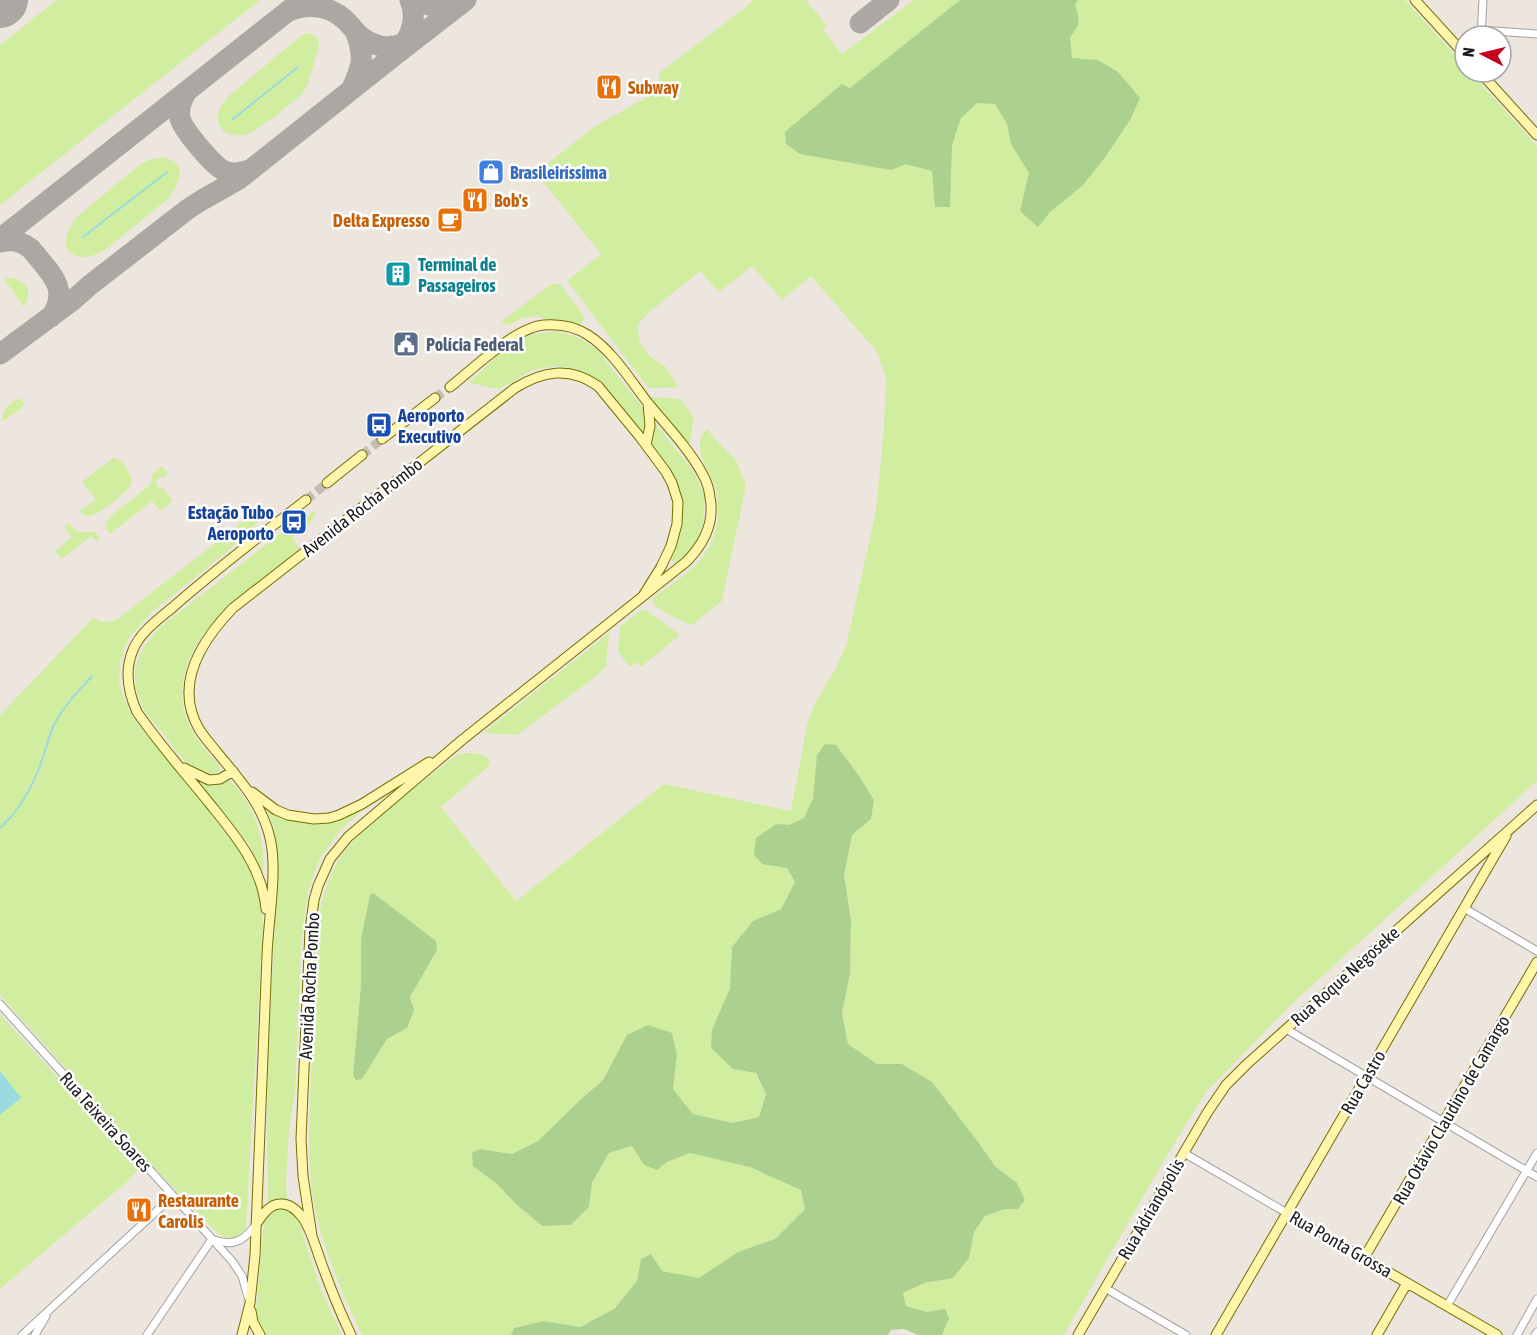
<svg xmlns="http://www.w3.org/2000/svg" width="1537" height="1335" font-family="'Asap Condensed',sans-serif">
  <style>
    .grass { fill: #d1ed9f; fill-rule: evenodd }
    .forest { fill: #acd18f }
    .water { fill: #9adae0 }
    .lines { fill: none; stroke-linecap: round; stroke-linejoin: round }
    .stream { stroke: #9adae0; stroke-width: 2 }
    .taxiway { stroke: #aba8a4; stroke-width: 21 }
    .runway { stroke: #aba8a4; stroke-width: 54 }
    .secondary-tunnel { stroke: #c3bdb8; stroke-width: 9; stroke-dasharray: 9 4.5; stroke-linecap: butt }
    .street-casing { stroke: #a2a2a2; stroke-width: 9 }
    .secondary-casing { stroke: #736e00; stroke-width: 11 }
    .street { stroke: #fff; stroke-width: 7 }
    .secondary { stroke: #fff6ac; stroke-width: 9 }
    .labels { text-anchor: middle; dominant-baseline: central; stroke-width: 5; stroke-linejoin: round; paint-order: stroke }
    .food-label { font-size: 18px; font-weight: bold; fill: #c56008; stroke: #fff; text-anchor: start }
    .shop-label { font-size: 18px; font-weight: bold; fill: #366cbe; stroke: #fff; text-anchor: start }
    .culture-label { font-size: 18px; font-weight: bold; fill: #0d838f; stroke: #fff; text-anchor: start }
    .service-label { font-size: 18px; font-weight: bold; fill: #4e5e75; stroke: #fff; text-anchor: start }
    .transit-label { font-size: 18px; font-weight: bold; fill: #164399; stroke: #fff; text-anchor: start }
    .street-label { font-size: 18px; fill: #1b1b1b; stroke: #fff }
  </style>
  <rect width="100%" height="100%" fill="#ede6df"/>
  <!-- grass -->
  <path class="grass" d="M57,0H260L0,205V45Z
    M753,0H806L827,26L823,30L842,54L914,0H1405L1465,66V72H1470L1537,146V781L1295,1001L1206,1092L1163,1162L1064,1335H940H942L927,1312L906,1306L903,1293L924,1283L953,1278L969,1258L974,1232L985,1216L1005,1209H1018L1017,1183L995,1166L978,1142L932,1082L902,1064H877L848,1044L842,1013L850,974L851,920L844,875L852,835L871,819L874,801L857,773L836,745L817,755C815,778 819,818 790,825C786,826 780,824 776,824L787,868L795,882L781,909L753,921L732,947L730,988L712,1030L733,1069L755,1073L766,1094L759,1117L733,1123L693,1114L673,1089L677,1055L627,1035L603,1080L579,1101L538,1141L512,1154L480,1149L473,1166L497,1184L516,1204L542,1226L572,1225L589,1207L592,1183L609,1153L632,1146L644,1165L667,1162L690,1153L750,1167L801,1190L805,1209L775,1239L738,1252L699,1279L662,1271L651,1254L641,1259L637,1281L614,1309L580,1327L543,1321L514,1328L511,1335H362C346,1301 330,1265 320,1229C305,1176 309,1117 312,1062C314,1015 316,968 318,921C322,900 327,879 339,860C354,835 378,817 400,799C420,784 439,769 458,754C468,752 485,752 490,761L489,766L441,807L516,901L664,784L791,811L807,725L814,705L836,668L846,646L876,511L884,427L886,378L877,352L811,276L782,300L752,266L719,292L700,271L647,314L638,325L639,341L650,357L665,366L678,387L653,388L647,386L567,281L601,254L536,173L595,126L653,94C658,88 660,81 659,73L746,7ZM361,939L437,950L410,997L414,1010L407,1028L387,1039L362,1079L355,1080L353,1076L361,985Z
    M307,33C315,34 319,38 319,47L307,86L303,93C292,103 263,127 250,133C230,141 212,130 220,108C223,102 227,98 232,93L301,36Z
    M163,157C189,163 180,183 168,199L105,250C70,270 52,243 79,215L142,163L153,159Z
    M11,278C28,281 32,292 24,307L4,279Z
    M556,283L560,284L583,315C584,318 584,322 580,324L564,320H547L537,316L523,318L506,326L502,321L550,285Z
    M556,331C575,336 581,338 597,350L694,472L705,497L703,523L695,544L676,564L670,559C678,539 687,512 679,490C677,484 673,478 669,473L590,376L575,369L557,366L533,370L499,389L469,383L500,353L530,335Z
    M650,397L680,399L694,418L689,447Z
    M19,398L24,403L22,408L2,422C2,410 9,404 19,398Z
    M707,429L717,441L736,460L746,485L722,601L692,625L688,624L664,612L653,604V601L654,597C671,584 692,572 704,555C718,536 722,507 714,484C708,466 689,447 707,429Z
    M114,457C124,462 133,474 131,485C125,493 102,513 92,515C88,517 83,514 79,512L94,501L95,498L82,482Z
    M162,466L168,474L163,478L161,477L155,482L160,489L163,488L173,501L160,511L152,501L110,534C104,527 105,523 111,516L150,485L152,475Z
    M263,506L269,514L241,535L244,538L151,613L128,639L120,662L119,683L126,703L134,720L193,791L248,862L259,897L263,924L246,1226L242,1234L232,1239L219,1235L161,1175L0,995V715L93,618C103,623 109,623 119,618Z
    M315,510C316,523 301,529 292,537L300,548C285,561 270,573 255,586C239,599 224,611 210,626C187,651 174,691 188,723C195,739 209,754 220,767L218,773C194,780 178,753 165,736C159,728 151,720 145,711C139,701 135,687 135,676C135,657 148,640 160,627L285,530L288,533Z
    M69,523L77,532H95L100,538L97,541L91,536L62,559L55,551L72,537L64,526Z
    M642,609L647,611L680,635L641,667L637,662L630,667L618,652L620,626Z
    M609,633L606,666L594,678L517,735L483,733Z
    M228,779C254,804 266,839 263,874L249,844L198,781C211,786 215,787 228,779Z
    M267,811L290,819L334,820L361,811L339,832L320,858L308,891L301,944L295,1093L289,1129L287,1165L286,1187L288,1202L268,1204L267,1139L268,1057L278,865L274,827Z
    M0,1014L140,1168L129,1180L0,1289Z
    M282,1208C291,1211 295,1214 299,1223L322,1293L342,1335H262L255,1321L264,1222C268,1213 272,1210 282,1208Z"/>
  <!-- forest -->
  <path class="forest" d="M960,0H1078L1075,5C1080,21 1081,24 1070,37L1072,58L1098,60L1118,72L1140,98L1130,120L1106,156L1083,185L1050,212L1038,227L1020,211L1029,173L1011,144L1007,124L995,104L977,103L961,118L952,145L950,207H935L932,171L906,164L891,170L800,154L786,144L785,132L842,84L850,88Z
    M825,744L836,745L857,773L874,800L871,819L852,835L844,875L851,920L850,974L842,1013L848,1044L877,1064H902L932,1082L978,1142L995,1166L1017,1183L1025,1200L1018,1209H1005L985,1216L974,1232L969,1258L953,1278L924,1283L903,1293L906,1306L927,1312L945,1309L949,1318L942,1335H918L904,1329L891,1330L888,1335H511L514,1328L543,1321L580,1327L614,1309L637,1281L641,1259L651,1254L662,1271L699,1278L738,1252L775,1239L805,1209L801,1190L750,1167L690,1153L667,1162L657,1170L644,1165L632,1146L609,1153L592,1183L589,1207L571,1225L542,1226L516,1204L497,1184L473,1166L472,1153L480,1149L512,1154L538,1141L579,1101L603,1080L627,1035L648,1025L672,1033L677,1055L673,1089L693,1114L733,1123L759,1117L766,1094L756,1073L733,1069L711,1048L712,1030L730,988L732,947L753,921L781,909L795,882L787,868L762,864L754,855L756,838L776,824L789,825L804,818L813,799L817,755Z
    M373,893L436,941L437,950L410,997L414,1010L407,1028L387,1039L362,1079L356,1080L353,1076L361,985V939L370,895Z"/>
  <!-- water -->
  <path class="water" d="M0,1071L21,1098L0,1115Z"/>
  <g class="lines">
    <!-- stream -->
    <path class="stream" d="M233,119L298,67
      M83,237L167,172
      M0,828C16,814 30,791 38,771C44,756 47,741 53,727C62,707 78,692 92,676"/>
    <!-- taxiway -->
    <path class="taxiway" d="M417,0C431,8 448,10 462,1
      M287,12C306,3 328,5 344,19C357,31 358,39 377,45C388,49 398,45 409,42
      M860,23L889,0
      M401,48C412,34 417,17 410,0
      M351,90C362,67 365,58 356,33
      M187,91C182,99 178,108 180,118C183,130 214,167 225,171C234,175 243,172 252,169
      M0,239L302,0
      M0,242C12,239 21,241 31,249C49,272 71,288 51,317
      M0,354L73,300L90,285L188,209L202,200L239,179L395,55L466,0"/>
    <!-- runway -->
    <path class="runway" d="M0,1L1,0"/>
    <!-- secondary-tunnel -->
    <path class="secondary-tunnel" d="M435,398L450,387
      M362,455L382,439
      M306,500L327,483"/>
    <defs>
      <path id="street" d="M1481,30L1537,34
        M1481,36L1483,0
        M1464,908L1537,951
        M0,1004L232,1261L242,1276L248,1297
        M1286,1029L1537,1177
        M1184,1153L1364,1258
        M214,1240C234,1247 244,1240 256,1225
        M1105,1288L1186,1335
        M1447,1306L1537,1153
        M22,1335L173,1196
        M35,1335L46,1316
        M147,1335L212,1239
        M1517,1335L1537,1299
        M1535,1335L1537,1332"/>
      <path id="secondary" d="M1415,0L1465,55
        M1480,72L1537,135
        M382,439L435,398
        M646,445L650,426L648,403
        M327,483L362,455
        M184,768L209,780L220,779L233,771
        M252,792L276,810L288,815L314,819L329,818L339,815L362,804L429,762
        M266,909C262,866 235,835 210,804C185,773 159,744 137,712C128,692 124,671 133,650C140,632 159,619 173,607C216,569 261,535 306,500
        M256,1224C262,1216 269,1204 280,1204C290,1203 297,1210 303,1218C313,1233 317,1253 324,1270C332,1292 341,1314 351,1335
        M312,1236L303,1176L301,1139L310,930L314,900L318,886L330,859L348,837L462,740L686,562C704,544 715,523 710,497C709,489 707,482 703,475C690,450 666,425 648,403C630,380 613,351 588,335C576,327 559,324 544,325C516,327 474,368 450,387
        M251,1311L253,1322L260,1335
        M242,1335L250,1303L255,1255C259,1155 263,1056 267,956C268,921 278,871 270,838C262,803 238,778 216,751C210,744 204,737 199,729C173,684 202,640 233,608L515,388C543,371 569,366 598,386L640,437L666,472L672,483L678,502L677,524L671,546L661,567L643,596
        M1078,1335L1207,1113L1226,1085L1247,1064L1537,805
        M1216,1335L1506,836
        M1377,1335L1407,1283
        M1497,1335L1364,1258L1537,962"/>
    </defs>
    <!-- street casing -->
    <use href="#street" class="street-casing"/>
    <!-- secondary casing -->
    <use href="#secondary" class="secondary-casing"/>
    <!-- street -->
    <use href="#street" class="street"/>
    <!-- secondary -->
    <use href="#secondary" class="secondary"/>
  </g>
  <!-- icons -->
  <defs>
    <symbol id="restaurant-square" viewBox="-11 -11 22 22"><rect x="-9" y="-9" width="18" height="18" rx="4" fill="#e8710a" stroke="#fff"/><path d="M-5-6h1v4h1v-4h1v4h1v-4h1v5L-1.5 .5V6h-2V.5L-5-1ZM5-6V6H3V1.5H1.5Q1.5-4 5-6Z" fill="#fff"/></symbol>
    <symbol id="shop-square" viewBox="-11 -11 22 22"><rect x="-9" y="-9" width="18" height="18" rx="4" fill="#3f7fe0" stroke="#fff"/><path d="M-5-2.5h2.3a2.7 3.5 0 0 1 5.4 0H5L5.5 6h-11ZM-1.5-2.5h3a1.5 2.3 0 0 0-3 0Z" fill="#fff"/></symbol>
    <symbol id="cafe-square" viewBox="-11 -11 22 22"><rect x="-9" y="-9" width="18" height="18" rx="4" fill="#e8710a" stroke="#fff"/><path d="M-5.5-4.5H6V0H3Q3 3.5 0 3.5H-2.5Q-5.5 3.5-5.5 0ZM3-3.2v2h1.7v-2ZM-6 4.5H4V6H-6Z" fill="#fff"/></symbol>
    <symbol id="building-square" viewBox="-11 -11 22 22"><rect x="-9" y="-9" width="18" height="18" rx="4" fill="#0f9aa8" stroke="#fff"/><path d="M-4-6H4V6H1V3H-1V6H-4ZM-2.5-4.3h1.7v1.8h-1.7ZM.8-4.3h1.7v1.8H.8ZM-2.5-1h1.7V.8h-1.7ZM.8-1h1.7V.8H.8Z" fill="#fff"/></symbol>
    <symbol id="civic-square" viewBox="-11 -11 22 22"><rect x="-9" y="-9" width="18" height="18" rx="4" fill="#5c6f8a" stroke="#fff"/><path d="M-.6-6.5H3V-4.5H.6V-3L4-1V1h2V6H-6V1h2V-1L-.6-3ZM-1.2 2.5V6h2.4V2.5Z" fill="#fff"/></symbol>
    <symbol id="bus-square" viewBox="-11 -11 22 22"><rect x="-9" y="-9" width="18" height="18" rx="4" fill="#1a4fb4" stroke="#fff"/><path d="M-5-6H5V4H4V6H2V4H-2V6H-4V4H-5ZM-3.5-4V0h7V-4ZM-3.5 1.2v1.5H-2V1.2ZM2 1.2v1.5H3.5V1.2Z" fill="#fff"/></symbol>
  </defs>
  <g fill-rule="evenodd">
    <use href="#restaurant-square" x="594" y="72" width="30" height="30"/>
    <use href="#shop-square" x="476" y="157" width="30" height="30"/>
    <use href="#restaurant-square" x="460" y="185" width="30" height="30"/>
    <use href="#cafe-square" x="435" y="205" width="30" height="30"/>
    <use href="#building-square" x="383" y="259" width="30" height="30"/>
    <use href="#civic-square" x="391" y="329" width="30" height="30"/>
    <use href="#bus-square" x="364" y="410" width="30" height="30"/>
    <use href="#bus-square" x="279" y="507" width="30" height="30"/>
    <use href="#restaurant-square" x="124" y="1195" width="30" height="30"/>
  </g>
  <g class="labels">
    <!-- food labels -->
    <g class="food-label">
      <text x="628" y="87">Subway</text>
      <text x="494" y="200">Bob's</text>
      <text x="430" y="220" text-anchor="end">Delta Expresso</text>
      <text x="158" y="1200">Restaurante<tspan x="158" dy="21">Carolis</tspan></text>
    </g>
    <!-- shop labels -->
    <g class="shop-label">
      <text x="510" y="172">Brasileiríssima</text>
    </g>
    <!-- culture labels -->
    <g class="culture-label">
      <text x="418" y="264">Terminal de<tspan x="418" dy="21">Passageiros</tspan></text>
    </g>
    <!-- service labels -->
    <g class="service-label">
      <text x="426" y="344">Polícia Federal</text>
    </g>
    <!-- transit labels -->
    <g class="transit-label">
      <text x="398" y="415">Aeroporto<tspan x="398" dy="21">Executivo</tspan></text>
      <text x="274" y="512" text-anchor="end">Estação Tubo<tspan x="274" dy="21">Aeroporto</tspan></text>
    </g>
    <!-- street labels -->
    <g class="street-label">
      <text transform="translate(362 507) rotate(-38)">Avenida Rocha Pombo</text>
      <text transform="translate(1345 976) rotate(-42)">Rua Roque Negoseke</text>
      <text transform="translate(309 986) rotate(-87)">Avenida Rocha Pombo</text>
      <text transform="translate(1363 1082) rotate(-60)">Rua Castro</text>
      <text transform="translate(1451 1110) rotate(-60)">Rua Otávio Claudino de Camargo</text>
      <text transform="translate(106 1122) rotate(48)">Rua Teixeira Soares</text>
      <text transform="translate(1151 1209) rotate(-60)">Rua Adrianópolis</text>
      <text transform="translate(1341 1244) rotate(30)">Rua Ponta Grossa</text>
    </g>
  </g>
  <!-- north arrow -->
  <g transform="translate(1483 54) rotate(277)"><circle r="28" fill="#ffffff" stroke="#a4a4a4" stroke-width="1.5"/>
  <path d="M0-4.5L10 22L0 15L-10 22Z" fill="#c5001d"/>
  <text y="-9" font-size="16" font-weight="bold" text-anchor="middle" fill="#1b1b1b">N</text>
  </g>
</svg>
